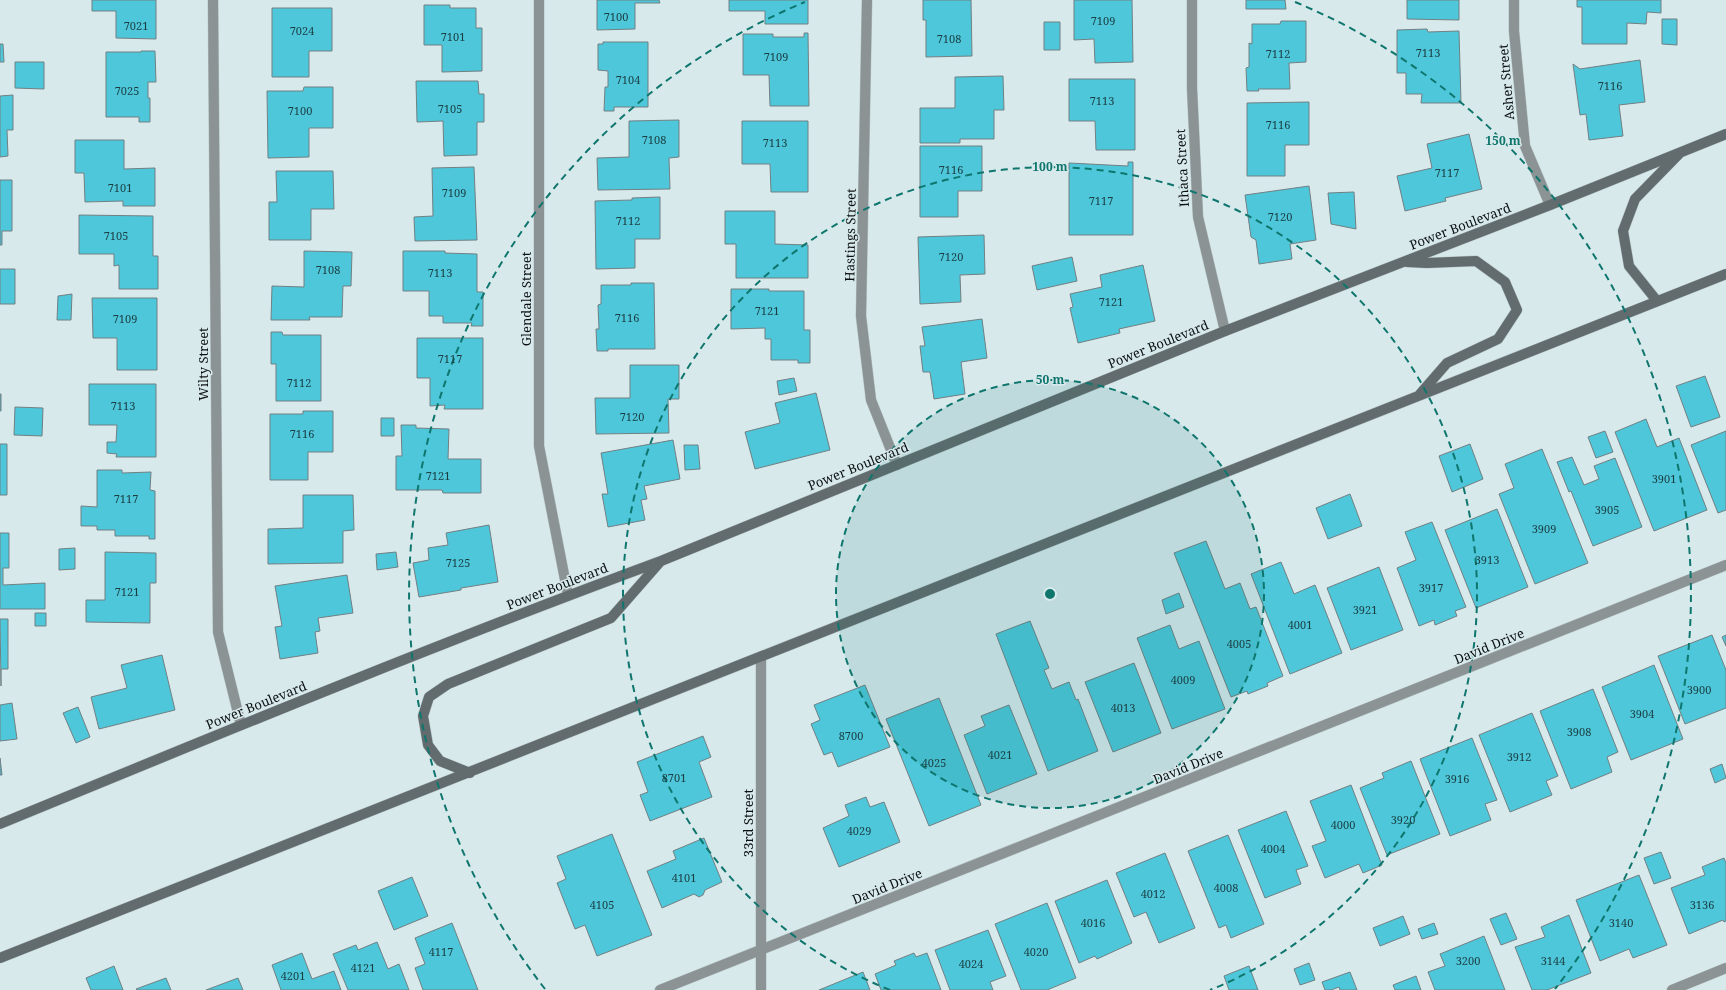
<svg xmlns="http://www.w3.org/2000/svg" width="1726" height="990" font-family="'Noto Serif',serif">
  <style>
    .building { fill: #4dc7d9; stroke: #718083 }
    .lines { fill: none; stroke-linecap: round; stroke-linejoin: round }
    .street-casing { stroke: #b7c6c9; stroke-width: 11 }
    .secondary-casing { stroke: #b7c6c9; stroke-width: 11 }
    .street { stroke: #8c9394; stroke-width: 10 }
    .secondary { stroke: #626c6e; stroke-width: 10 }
    .ring { fill: none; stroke: #0f766e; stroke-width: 2; stroke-dasharray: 7 5 }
    .labels { text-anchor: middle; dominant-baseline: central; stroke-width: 3; stroke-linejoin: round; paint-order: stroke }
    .number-label { font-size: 11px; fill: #1b3e43 }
    .street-label { font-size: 13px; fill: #0a1011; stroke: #d8e9ec }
    .centre { fill: #0f766e; stroke: #d8e9ec; stroke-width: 2 }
    .ring-label { font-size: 12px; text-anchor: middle; font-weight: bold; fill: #0f766e; stroke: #d8e9ec; stroke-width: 3; stroke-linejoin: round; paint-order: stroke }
  </style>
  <rect width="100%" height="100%" fill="#d8e9ec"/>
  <!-- building -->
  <path class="building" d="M92,0H156V39L116,38V11H92Z
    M597,0H659L660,3H635V29L597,30Z
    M729,0H808V24H765V11H729Z
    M923,0H971L972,56L926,57V20H923Z
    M1074,0H1132L1133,62L1095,63L1094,39L1074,40Z
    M1246,0H1285L1286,9H1246Z
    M1407,0H1459V20L1407,19Z
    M1577,0H1661V13L1647,12L1646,24L1627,23V44H1582V7H1577Z
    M424,5H450V8H476V28H482V71L442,72V45H424Z
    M272,8H332V51H309V77H272Z
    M1662,19H1677V45L1662,44Z
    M1281,21H1306V62L1289,63L1290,89H1258L1259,91H1247L1246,68L1249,67V43L1252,44V24H1280Z
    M1044,22H1060V50H1044Z
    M1427,29L1428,32L1459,31L1461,103H1421L1422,94H1406V73H1397V30Z
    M804,33H808L809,106H770L769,75H743V34H773V37H804Z
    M603,42H648V107H614V111H604L605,87H608V71L598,70V44H603Z
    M0,44H3L4,62H0Z
    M141,51H155L156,82H148V98H150V122H139V117H106V52H141Z
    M1640,60L1645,102L1619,105L1623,136L1589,140L1586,114L1580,115L1573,64L1580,69Z
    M15,62H44V89L15,88Z
    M1003,76L1004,110H994V139H960V143H920V108H955V77Z
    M1069,79H1135V150H1096L1095,121H1069Z
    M416,81H478L479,94H484V122H477V155L444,156L443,121L417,122Z
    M304,87H333V128H309V157L268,158L267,91H303Z
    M13,95V130H7L8,156L0,157V96Z
    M1309,102V145H1285V176H1247V103Z
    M679,120V157L669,158L670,189L598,190L597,158L629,157V121Z
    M742,121H808V192H771L770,164H742Z
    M1469,134L1482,189L1445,198L1446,201L1405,211L1397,176L1432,168L1427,144Z
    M75,140H124V169L155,168V206H123V201L85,202L84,173H75Z
    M920,146H982V191H958V217H920Z
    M1128,162H1133V235H1069V163L1128,166Z
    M474,167L477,240L415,241L414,217L433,216L432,168Z
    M276,171H333L334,209H311V240H269V202H277Z
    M0,180H12V231H2V245H0Z
    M1309,186L1316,240L1290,244L1292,259L1259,264L1256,240L1251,237L1245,195Z
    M1354,192L1356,229L1331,224L1328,193Z
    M660,197V239H635V268L596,269L595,201L632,200V198Z
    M725,211H775V244L808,245V278H736V244H725Z
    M79,215L153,216V256H158V289H119V265L114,266V254H79Z
    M984,235L985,274L960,275L961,302L920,304L918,237Z
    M304,251L352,252L351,286H343L342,317H309L310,320H271L272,286L304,287Z
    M403,251H445V253L477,254V292H483V326H471L472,323H443V316H429V291H403Z
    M1072,257L1077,281L1037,290L1032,266Z
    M1143,265L1155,321L1119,329L1120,333L1078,343L1070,308L1073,307L1070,294L1102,287L1100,275Z
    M0,269H15V304H0Z
    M631,283H654L655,349H608V351H597L596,329H599L598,305L601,304V285H631Z
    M731,289H769V291H804V330H810V363H798V360H771V339H765V328L731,329Z
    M72,294L71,320H57L58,296Z
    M92,298H157V370H117V338H93Z
    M982,319L987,358L961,362L965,394L934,399L930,372H923L920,346H925L922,327Z
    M271,332H282L283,335H321V401H276V364H271Z
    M417,338H483V409H444L445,405L430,406V378H417Z
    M630,365H679V399H668L669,433L596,434L595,398H630Z
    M1705,376L1720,417L1691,427L1676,386Z
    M794,378L797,391L779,395L777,381Z
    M89,384H156V457H116L117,454L107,453V442H116L117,425H89Z
    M816,393L830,450L755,469L745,432L780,423L775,403Z
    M0,394H1V411H0Z
    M15,407L43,408L42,436L14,435Z
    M303,411H333V452H308V480H270V414H303Z
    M381,418H394V436H381Z
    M1646,419L1657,447L1679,438L1707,510L1654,531L1615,432Z
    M401,425H416V428L449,429L448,459H481V493H443L442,490H396V456H402Z
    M1605,431L1613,452L1596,458L1588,437Z
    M1726,431V510L1718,513L1691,445Z
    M673,440L680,479L644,486L647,499L641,500L645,520L608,527L602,494H608L601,453Z
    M0,444H7V495H0Z
    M1470,444L1483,479L1452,492L1439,456Z
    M684,445H698L700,469L685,470Z
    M1542,449L1588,563L1535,584L1499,494L1514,488L1505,464Z
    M1572,457L1584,485L1599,479L1594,466L1615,458L1642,527L1593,546L1571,491L1569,492L1557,462Z
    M97,470H122V473L151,472L150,490L155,491V539H149V536H115V530H97V526H81V506L97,507Z
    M1350,494L1362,526L1328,539L1316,508Z
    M303,495H353L354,530L343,531V563L268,564V529L303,528Z
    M1497,509L1528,587L1476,608L1445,530Z
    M1432,522L1466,607L1455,611L1457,616L1435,625L1434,620L1419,626L1397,568L1416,560L1405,532Z
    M489,525L498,582L461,588V590L419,597L413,563L429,560L428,548L448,545L446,533Z
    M0,533H9V568H3V585L45,583V609H0Z
    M1206,541L1225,589L1240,583L1250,609L1256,607L1283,676L1267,683L1268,686L1248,694L1247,691L1231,697L1174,553Z
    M75,548V569L59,570V549Z
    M105,552L156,553V583H150V623L86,622V600H105Z
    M396,552L398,567L377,570L376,554Z
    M1281,562L1294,594L1315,585L1342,653L1290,674L1251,574Z
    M1379,567L1403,630L1351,650L1327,588Z
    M347,575L353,613L318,618L320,631L315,632L318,653L280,659L275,627L282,626L275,586Z
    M1179,593L1184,607L1166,614L1162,600Z
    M35,613H46V626H35Z
    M0,619H8V669H1V686Z
    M1030,621L1049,668L1044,670L1052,689L1069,682L1076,700L1078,699L1098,751L1048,771L996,634Z
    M1170,625L1179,649L1199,641L1225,709L1172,729L1137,638Z
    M1712,635L1726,670V708L1685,724L1658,656Z
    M1726,635V646L1722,637Z
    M162,655L175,710L99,729L91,697L127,688L121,665Z
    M1134,663L1161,733L1113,752L1085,682Z
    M1654,665L1683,739L1631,760L1602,687Z
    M865,685L890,747L838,767L832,752L824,755L811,724L820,720L814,705Z
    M1593,689L1618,752L1607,757L1612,772L1571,789L1540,711Z
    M939,698L981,805L929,826L886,719Z
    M12,703L17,739L0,741V705Z
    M1009,705L1037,774L987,794L964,735L985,726L981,716Z
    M78,707L90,737L76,743L63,713Z
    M1532,713L1558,776L1546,781L1552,795L1510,812L1479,735Z
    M703,736L711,757L699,762L712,797L650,821L640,795L648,792L637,762Z
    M1472,738L1497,800L1485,804L1491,820L1450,836L1420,759Z
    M0,758L2,775H0Z
    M1411,761L1440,834L1387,855L1360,788L1384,778L1382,773Z
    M1722,764L1726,778L1715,783L1710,769Z
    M1351,785L1382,865L1363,873L1359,864L1325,878L1312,846L1326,841L1310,801Z
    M866,797L870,807L884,802L900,842L839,867L823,828L849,816L845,805Z
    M1286,811L1308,866L1296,870L1301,884L1265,898L1238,830Z
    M612,834L652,935L597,956L585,925L575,929L557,883L566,879L557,856Z
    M1228,835L1264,924L1231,938L1226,925L1219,928L1188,851Z
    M704,838L722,882L705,890L703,895L699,897L694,894L662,908L647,871L676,859L673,851Z
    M1661,852L1671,878L1654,884L1644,858Z
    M1165,853L1195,928L1159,943L1146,912L1134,917L1116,873Z
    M1724,858L1726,863V921L1724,922L1723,920L1689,934L1671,888L1705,875L1702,867Z
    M1639,875L1667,945L1633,958L1629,949L1600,961L1576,900Z
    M412,877L428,916L394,930L378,891Z
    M1107,880L1132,943L1097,959L1095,956L1079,963L1055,901Z
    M1047,903L1076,978L1047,990H1021L995,924Z
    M1506,913L1517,939L1501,945L1490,919Z
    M1569,915L1591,973L1547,990H1532L1515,947L1545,937L1541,927Z
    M1403,916L1410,934L1380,946L1373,928Z
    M452,923L478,990H423L415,968L425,964L415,938Z
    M1434,923L1438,934L1422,939L1418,929Z
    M988,930L1006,976L990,982L993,990H950L935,950Z
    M1484,936L1505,990H1435L1428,972L1445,966L1440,954Z
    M377,942L388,969L399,964L409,990H348L333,954L356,945L358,950Z
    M302,953L312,979L334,971L341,990H281L272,965Z
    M914,953L916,957L927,953L941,990H881L875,974L896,965L894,961Z
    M1309,963L1315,980L1300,985L1294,969Z
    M114,966L123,990H91L86,978Z
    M1249,966L1258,990H1229L1224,976Z
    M863,972L870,990H819Z
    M1350,972L1357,990H1340L1339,987L1331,990H1325L1322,982Z
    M1416,976L1421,990H1395L1393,985Z
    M166,978L171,990H137L136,989Z
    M238,978L243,990H206Z"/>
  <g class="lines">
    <defs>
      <path id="street" d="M213,0L218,632L241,725
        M539,0V446L568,595
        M867,0L861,316L871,400L897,465
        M1192,0V88L1198,217L1225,331
        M1514,0V31L1525,146L1550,205
        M761,657V990
        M660,990L1726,565
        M1672,990L1726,968"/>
      <path id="secondary" d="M1407,262L1427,263L1476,261L1505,282L1517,310L1498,339L1447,363L1420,394
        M1657,301L1629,266L1623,231L1635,199L1679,154
        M470,773L440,761L428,745L423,716L429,697L448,684L611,618L660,562
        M0,824C219,734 439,643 661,561L1225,331L1550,205L1726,134
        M0,958L1726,274"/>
    </defs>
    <!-- street casing -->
    <use href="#street" class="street-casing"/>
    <!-- secondary casing -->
    <use href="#secondary" class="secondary-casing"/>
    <!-- street -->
    <use href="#street" class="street"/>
    <!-- secondary -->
    <use href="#secondary" class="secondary"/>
  </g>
  <!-- distance rings -->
  <circle cx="1050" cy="594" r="214" fill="#0f766e" fill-opacity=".12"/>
  <g class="ring">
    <circle cx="1050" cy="594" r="214"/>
    <path d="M890 990A427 427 0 1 1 1210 990"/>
    <path d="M545 989A641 641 0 0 1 805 2M1295 2A641 641 0 0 1 1555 989"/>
  </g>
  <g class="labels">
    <!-- number labels -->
    <g class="number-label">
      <text x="616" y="16">7100</text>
      <text x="1103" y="20">7109</text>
      <text x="136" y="25">7021</text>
      <text x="302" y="30">7024</text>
      <text x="453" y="36">7101</text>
      <text x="949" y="38">7108</text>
      <text x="1428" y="52">7113</text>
      <text x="1278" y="53">7112</text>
      <text x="776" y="56">7109</text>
      <text x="628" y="79">7104</text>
      <text x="1610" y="85">7116</text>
      <text x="127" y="90">7025</text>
      <text x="1102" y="100">7113</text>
      <text x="450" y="108">7105</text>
      <text x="300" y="110">7100</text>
      <text x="1278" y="124">7116</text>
      <text x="654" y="139">7108</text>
      <text x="775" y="142">7113</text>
      <text x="951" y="169">7116</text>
      <text x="1447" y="172">7117</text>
      <text x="120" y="187">7101</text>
      <text x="454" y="192">7109</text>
      <text x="1101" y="200">7117</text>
      <text x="1280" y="216">7120</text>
      <text x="628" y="220">7112</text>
      <text x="116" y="235">7105</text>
      <text x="951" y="256">7120</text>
      <text x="328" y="269">7108</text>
      <text x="440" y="272">7113</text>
      <text x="1111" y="301">7121</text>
      <text x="767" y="310">7121</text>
      <text x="627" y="317">7116</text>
      <text x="125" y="318">7109</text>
      <text x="450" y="358">7117</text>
      <text x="299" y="382">7112</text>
      <text x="123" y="405">7113</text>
      <text x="632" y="416">7120</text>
      <text x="302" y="433">7116</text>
      <text x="438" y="475">7121</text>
      <text x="1664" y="478">3901</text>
      <text x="126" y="498">7117</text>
      <text x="1607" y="509">3905</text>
      <text x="1544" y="528">3909</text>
      <text x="1487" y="559">3913</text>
      <text x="458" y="562">7125</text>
      <text x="1431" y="587">3917</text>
      <text x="127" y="591">7121</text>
      <text x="1365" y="609">3921</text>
      <text x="1300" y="624">4001</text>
      <text x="1239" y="643">4005</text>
      <text x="1183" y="679">4009</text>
      <text x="1699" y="689">3900</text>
      <text x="1123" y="707">4013</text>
      <text x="1642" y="713">3904</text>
      <text x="1579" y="731">3908</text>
      <text x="851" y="735">8700</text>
      <text x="1000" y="754">4021</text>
      <text x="1519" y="756">3912</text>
      <text x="934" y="762">4025</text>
      <text x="674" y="777">8701</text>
      <text x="1457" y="778">3916</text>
      <text x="1403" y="819">3920</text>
      <text x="1343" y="824">4000</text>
      <text x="859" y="830">4029</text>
      <text x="1273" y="848">4004</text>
      <text x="684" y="877">4101</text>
      <text x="1226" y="887">4008</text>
      <text x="1153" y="893">4012</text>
      <text x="602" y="904">4105</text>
      <text x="1702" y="904">3136</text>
      <text x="1093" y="922">4016</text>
      <text x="1621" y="922">3140</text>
      <text x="441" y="951">4117</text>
      <text x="1036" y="951">4020</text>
      <text x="1468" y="960">3200</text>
      <text x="1553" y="960">3144</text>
      <text x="971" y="963">4024</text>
      <text x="363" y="967">4121</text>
      <text x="293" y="975">4201</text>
    </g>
    <!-- street labels -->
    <g class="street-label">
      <text transform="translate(1506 82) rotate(-95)">Asher Street</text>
      <text transform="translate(1182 168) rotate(-93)">Ithaca Street</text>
      <text transform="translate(1460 226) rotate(-21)">Power Boulevard</text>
      <text transform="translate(850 235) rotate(-89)">Hastings Street</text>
      <text transform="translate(526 299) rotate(-90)">Glendale Street</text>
      <text transform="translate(1158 344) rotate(-22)">Power Boulevard</text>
      <text transform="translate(203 364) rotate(-90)">Wilty Street</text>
      <text transform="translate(858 466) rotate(-22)">Power Boulevard</text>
      <text transform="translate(557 586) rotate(-21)">Power Boulevard</text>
      <text transform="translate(1489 646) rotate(-22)">David Drive</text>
      <text transform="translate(256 705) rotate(-22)">Power Boulevard</text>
      <text transform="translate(1188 766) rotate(-22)">David Drive</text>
      <text transform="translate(748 823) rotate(-90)">33rd Street</text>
      <text transform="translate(887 886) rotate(-22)">David Drive</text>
    </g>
  </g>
  <circle cx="1050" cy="594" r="6" class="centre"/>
  <g class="ring-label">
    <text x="1503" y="145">150 m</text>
    <text x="1050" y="171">100 m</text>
    <text x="1050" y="384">50 m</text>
  </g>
</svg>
